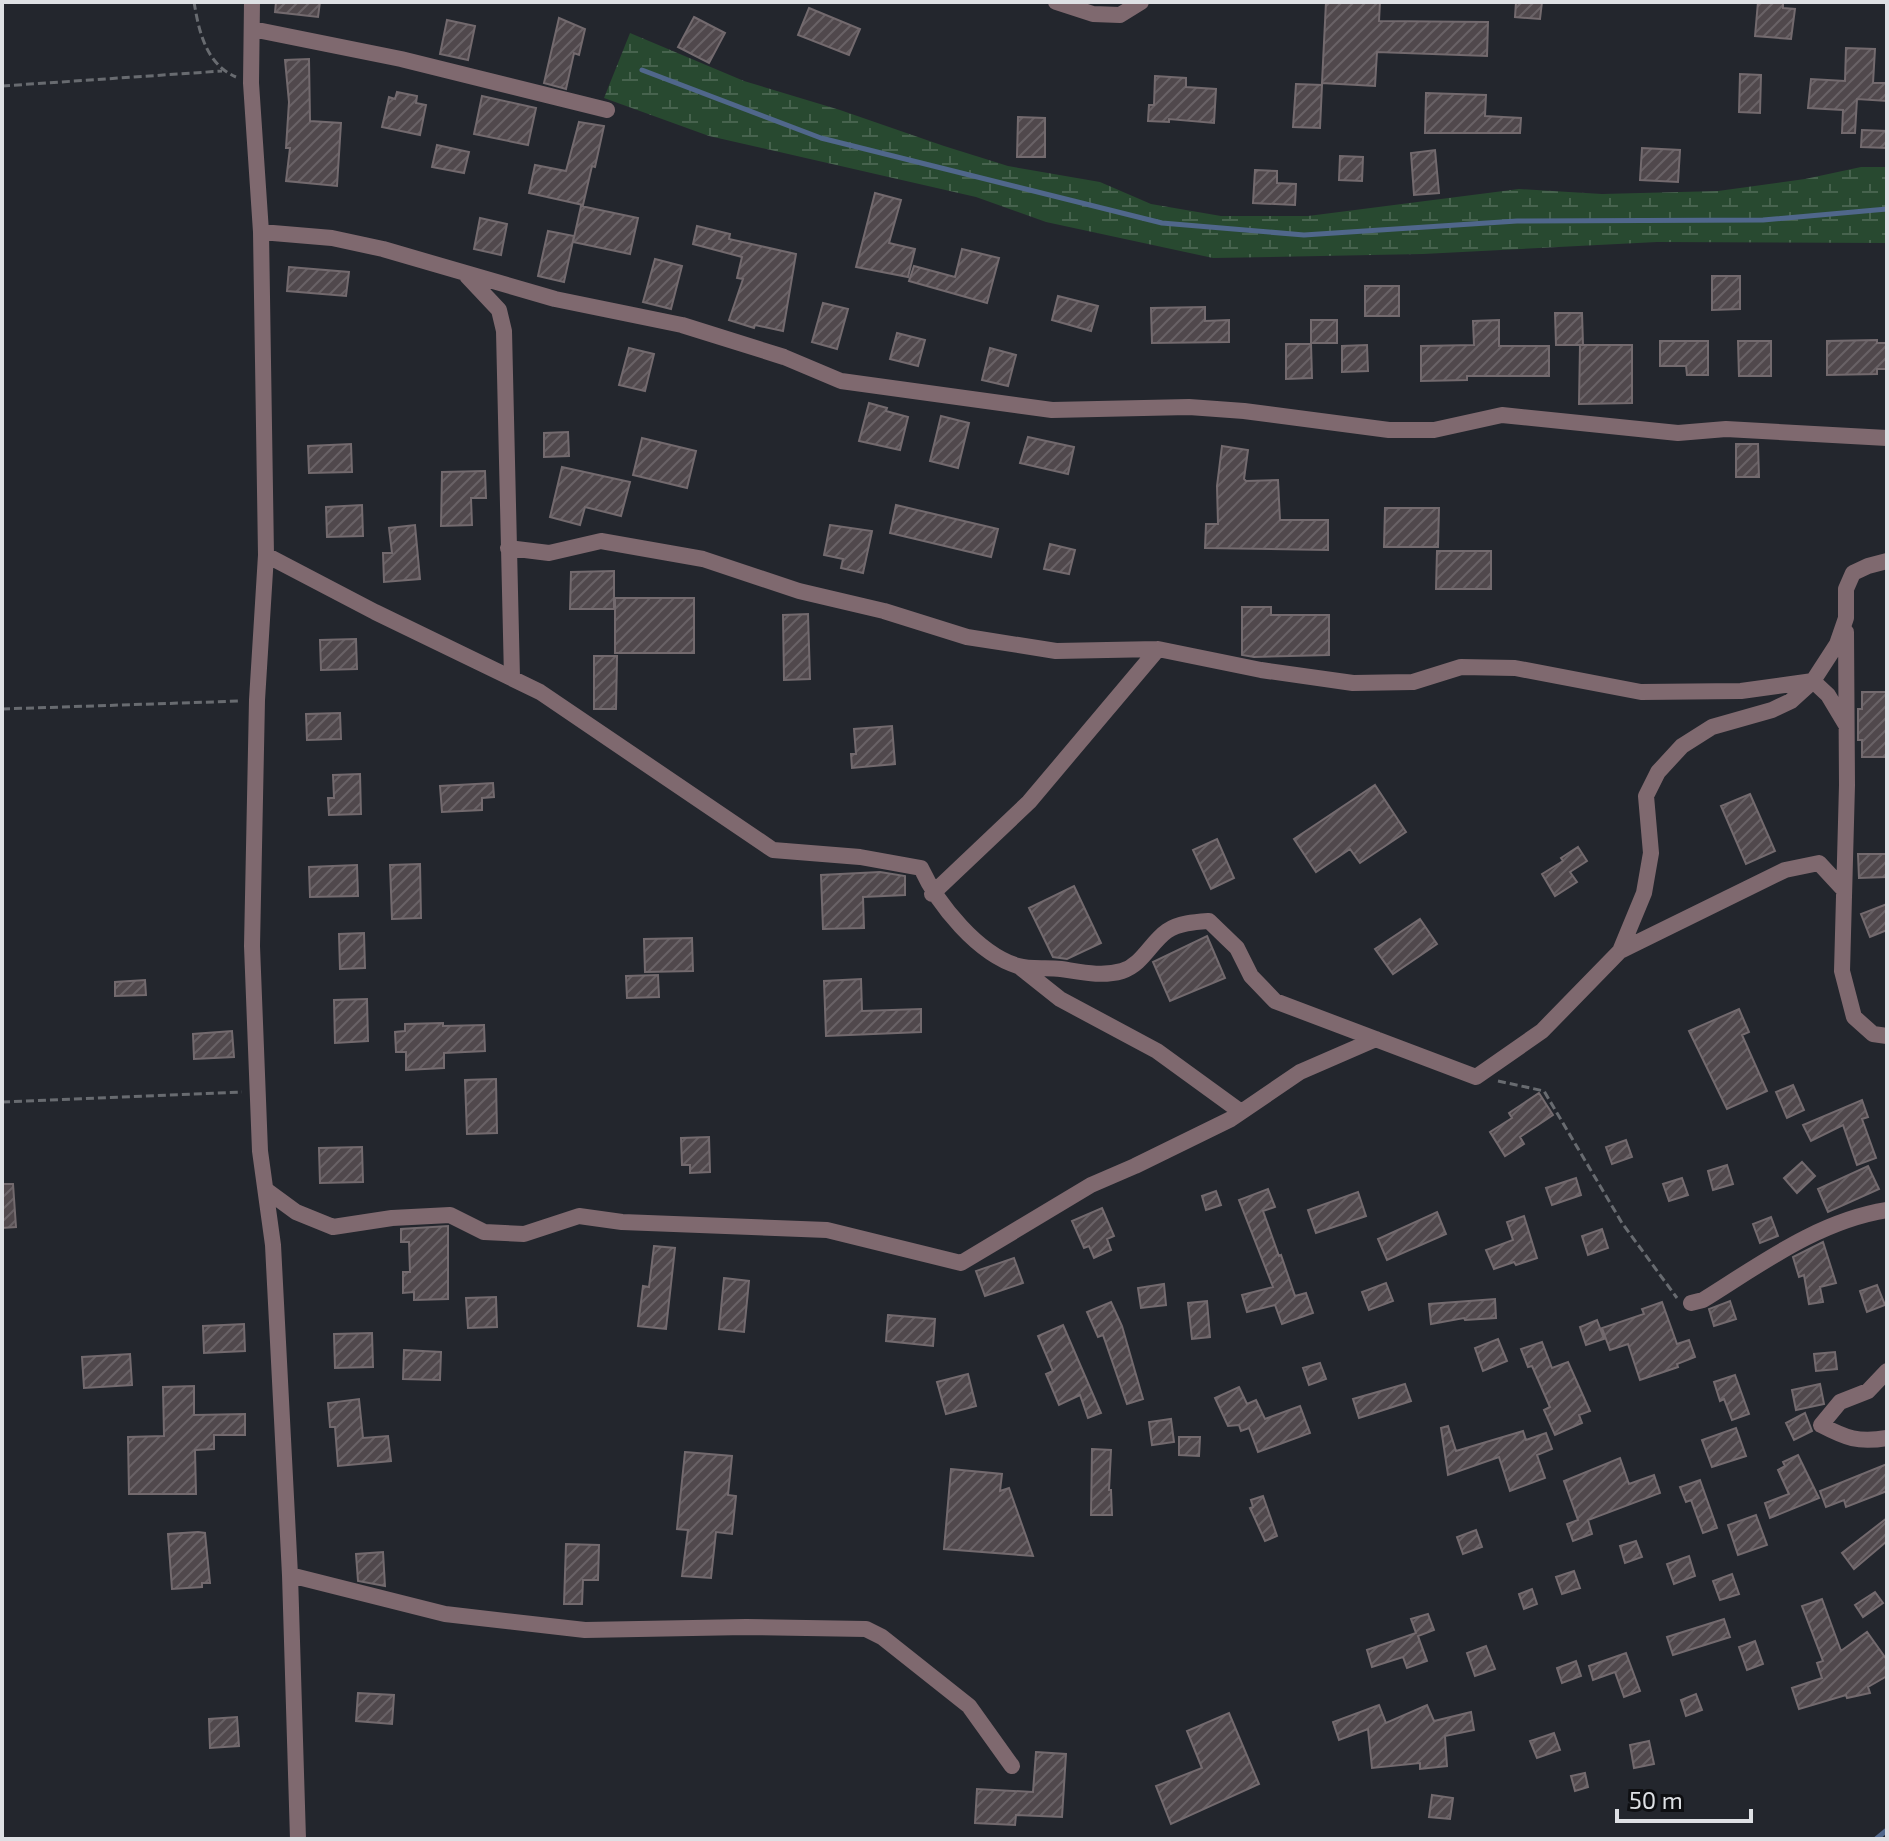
<svg xmlns="http://www.w3.org/2000/svg" width="1889" height="1841" font-family="'Exo 2',sans-serif">
  <style>
    .wetland { fill: url(#wetland-marsh) }
    .lines { fill: none; stroke-linecap: round; stroke-linejoin: round }
    .stream { stroke: #50678b; stroke-width: 5 }
    .building { fill: url(#building-hatch); stroke: #736a6e; stroke-width: 2 }
    .path { stroke: #686b70; stroke-width: 3; stroke-dasharray: 8 4; stroke-linecap: butt }
    .minor { stroke: #7f696f; stroke-width: 16 }
  </style>
  <defs>
    <pattern id="wetland-marsh" width="20" height="14" patternUnits="userSpaceOnUse" patternTransform="scale(2)"><rect width="20" height="14" fill="#284930"/><path d="M1 5h8M5 5V1M11 12h8M15 12V8" fill="none" stroke="#47634e"/></pattern>
    <pattern id="building-hatch" width="6" height="6" patternUnits="userSpaceOnUse" patternTransform="scale(2)"><rect width="6" height="6" fill="#50484c"/><path d="M-1 1l2-2M0 6l6-6M5 7l2-2" fill="none" stroke="#696266"/></pattern>
  </defs>
  <rect width="100%" height="100%" fill="#23262d"/>
  <!-- wetland -->
  <path class="wetland" d="M630,33L744,81L840,110L944,146L1008,166L1100,182L1151,204L1221,216H1308L1519,189L1602,194L1718,191L1805,179L1861,167H1887V243L1657,242L1423,254L1213,258L1046,222L976,197L709,136L604,98Z"/>
  <g class="lines">
    <!-- stream -->
    <path class="stream" d="M642,70L821,138L1162,223L1304,235L1517,221L1763,220L1887,209
      M1876,1839L1887,1830"/>
  </g>
  <!-- building -->
  <path class="building" d="M276,2H320L318,17L275,12Z
    M1326,2H1380L1379,21L1488,22L1487,56L1377,52L1375,86L1322,83Z
    M1516,2H1542L1540,19L1515,17Z
    M1758,2L1783,3V8L1795,9L1791,39L1755,36Z
    M809,8L860,29L849,55L798,35Z
    M694,17L725,33L709,63L678,47Z
    M559,18L585,29L579,55L574,53L566,89L544,83Z
    M447,20L475,26L468,60L440,54Z
    M1846,48L1875,49L1873,83H1887V101L1857,99L1855,133H1842L1843,110L1808,108L1811,79L1845,81Z
    M309,59L310,121L341,123L337,186L286,181L290,148H286L289,102L285,60Z
    M1740,74L1761,75L1760,113L1739,112Z
    M1155,76L1186,78V87L1216,89L1214,123L1169,119V122L1148,121L1149,105H1154Z
    M1296,84L1322,85L1320,128L1293,127Z
    M397,92L417,96L416,103L426,105L420,135L382,127L389,97L395,99Z
    M1426,93L1486,95L1485,116L1521,118L1520,133H1425Z
    M482,96L536,108L528,145L474,134Z
    M1018,117L1045,118V157H1017Z
    M579,122L604,126L595,167L592,166L583,205L529,193L535,165L566,171Z
    M1862,130L1887,131V148L1861,147Z
    M437,145L469,152L464,173L432,167Z
    M1642,148L1680,150L1678,182L1640,180Z
    M1435,150L1439,193L1414,195L1411,153Z
    M1340,156L1363,157L1362,181L1339,180Z
    M1255,170L1277,171V183L1296,184L1295,205L1253,203Z
    M875,193L901,200L889,243L915,249L908,277L856,267Z
    M581,206L638,218L630,254L573,242Z
    M480,218L507,224L501,255L474,249Z
    M697,226L730,234L729,239L796,254L783,331L755,325L754,328L729,320L743,279L737,278L742,257L693,244Z
    M548,231L574,236L564,282L538,276Z
    M962,249L999,258L987,303L909,281L914,266L955,277Z
    M655,259L682,266L671,309L643,302Z
    M289,267L349,272L346,296L287,291Z
    M1712,276H1740V309L1712,310Z
    M1365,286H1399V316H1365Z
    M1058,296L1098,306L1091,331L1052,320Z
    M823,303L848,309L837,349L812,342Z
    M1205,307V321L1229,320V342L1152,343L1151,308Z
    M1555,313H1582L1583,345H1556Z
    M1311,320H1337V343H1311Z
    M1499,320V346H1549V376H1467V380L1421,381V346L1474,345L1473,321Z
    M897,333L925,340L918,366L890,359Z
    M1877,340V343H1887V369H1877V374L1827,375V341Z
    M1660,341H1708V375H1687L1686,366H1660Z
    M1738,341H1771V376H1739Z
    M1286,344H1311L1312,378L1286,379Z
    M1367,345L1368,371L1342,372V346Z
    M1580,345H1632V403L1579,404Z
    M629,348L654,354L645,391L619,385Z
    M990,348L1016,355L1008,386L982,380Z
    M869,403L887,408L886,411L908,417L900,450L859,441Z
    M941,416L969,423L958,468L930,461Z
    M568,432L569,456L544,457V433Z
    M1028,437L1074,447L1068,474L1020,463Z
    M642,438L696,451L687,488L633,475Z
    M351,444L352,472L309,473L308,446Z
    M1736,444H1758L1759,477H1736Z
    M1222,446L1248,450L1244,479L1246,481L1278,480L1280,520H1328V550L1205,548L1206,524H1218L1217,486Z
    M562,467L630,482L621,516L585,507L580,525L550,517Z
    M485,471L486,498H471L472,525L441,526L442,472Z
    M362,505L363,536L327,537L326,507Z
    M896,505L998,529L991,557L890,533Z
    M1385,508H1439L1438,547H1384Z
    M415,525L420,579L384,582L383,553H392L389,528Z
    M830,525L872,531L863,573L841,568L843,559L824,555Z
    M1050,544L1075,550L1069,574L1044,569Z
    M1437,551H1491V589H1436Z
    M614,571V609H570L571,572Z
    M615,598H694V653H615Z
    M1242,607H1271V615H1329V655L1254,657L1242,655Z
    M808,614L810,679L784,680L783,615Z
    M356,639L357,669L321,670L320,640Z
    M594,656H617L616,709H594Z
    M1862,692H1887V757H1862V740H1858V709H1862Z
    M340,713L341,739L307,740L306,714Z
    M892,726L895,764L852,768L851,754H856L854,729Z
    M360,774L361,814L329,815L328,798H334L333,775Z
    M493,783L494,797L482,798V810L442,812L440,786Z
    M1375,785L1406,832L1360,863L1350,849L1316,872L1294,839Z
    M1750,794L1775,851L1746,864L1721,806Z
    M1217,839L1234,878L1211,889L1193,850Z
    M1578,847L1587,861L1570,872L1577,882L1555,896L1542,874L1563,861L1561,858Z
    M1858,854H1887V877L1859,878Z
    M420,864L421,918L392,919L390,865Z
    M357,865L358,896L310,897L309,867Z
    M880,872L905,876V895L863,897L864,928L823,929L821,875Z
    M1074,886L1101,943L1067,959L1053,957L1029,908Z
    M1887,904V930L1870,937L1861,914Z
    M1420,919L1437,944L1393,974L1375,949Z
    M364,933L365,968L340,969L339,934Z
    M1207,936L1225,978L1170,1001L1153,962Z
    M692,938L693,971L645,972L644,939Z
    M658,975L659,997L627,998L626,976Z
    M861,979L862,1011L921,1009V1032L826,1036L824,981Z
    M145,980L146,995L115,996V982Z
    M367,999L368,1041L335,1043L334,1000Z
    M1739,1009L1749,1032L1742,1035L1767,1091L1727,1109L1689,1031Z
    M443,1023V1026L484,1025L485,1051L444,1053V1068L406,1070V1052H396L395,1032L405,1031V1024Z
    M232,1031L234,1057L194,1059L193,1034Z
    M496,1079L497,1133L467,1134L465,1080Z
    M1793,1085L1804,1110L1787,1118L1776,1092Z
    M1539,1093L1553,1115L1520,1137L1524,1144L1505,1156L1490,1132L1512,1118L1509,1113Z
    M1862,1100L1868,1117L1862,1119L1876,1158L1857,1165L1843,1125L1811,1141L1803,1125Z
    M709,1137L710,1172L690,1173V1165H682L681,1138Z
    M1626,1140L1632,1157L1612,1164L1606,1147Z
    M362,1147L363,1182L320,1183L319,1148Z
    M1802,1162L1815,1176L1797,1193L1784,1178Z
    M1727,1165L1733,1184L1713,1190L1708,1171Z
    M1868,1166L1879,1189L1828,1212L1818,1189Z
    M1576,1178L1581,1195L1552,1205L1546,1188Z
    M1682,1178L1688,1195L1669,1201L1663,1184Z
    M2,1184H13L16,1227L2,1228Z
    M1268,1189L1275,1207L1263,1211L1279,1256L1281,1255L1295,1296L1306,1293L1313,1313L1282,1324L1275,1305L1247,1312L1242,1295L1273,1287L1239,1200Z
    M1216,1191L1221,1205L1206,1210L1202,1196Z
    M1358,1192L1366,1216L1316,1233L1308,1210Z
    M1102,1208L1114,1236L1107,1239L1111,1250L1094,1258L1089,1246L1084,1248L1072,1221Z
    M1437,1212L1446,1234L1387,1260L1378,1239Z
    M1524,1216L1537,1258L1516,1265L1514,1262L1494,1269L1486,1250L1513,1240L1507,1222Z
    M1771,1217L1778,1236L1760,1243L1753,1224Z
    M448,1226V1299L414,1300V1292L403,1293V1272H410L409,1242H401V1229Z
    M1602,1229L1608,1248L1588,1255L1582,1236Z
    M1823,1242L1836,1283L1820,1287L1823,1302L1809,1304L1804,1275L1799,1277L1793,1257Z
    M654,1246L675,1248L666,1329L638,1326L643,1286L649,1287Z
    M1014,1258L1023,1283L985,1296L976,1271Z
    M724,1278L749,1281L744,1332L719,1329Z
    M1386,1283L1393,1301L1369,1310L1362,1292Z
    M1164,1284L1166,1305L1141,1308L1138,1288Z
    M1877,1285L1885,1305L1867,1312L1860,1291Z
    M496,1297L497,1327L468,1328L466,1298Z
    M1495,1299L1496,1318L1465,1320L1464,1318L1431,1324L1429,1304Z
    M1207,1301L1210,1337L1192,1339L1188,1303Z
    M1730,1301L1736,1319L1714,1326L1709,1309Z
    M1111,1302L1122,1326L1143,1399L1127,1404L1103,1335L1098,1337L1087,1312Z
    M1662,1302L1677,1344L1689,1340L1695,1357L1677,1364L1678,1367L1640,1380L1628,1344L1610,1350L1602,1328L1644,1314L1642,1309Z
    M888,1315L935,1319L933,1346L886,1341Z
    M1597,1320L1604,1339L1586,1345L1580,1327Z
    M244,1324L245,1351L204,1353L203,1326Z
    M1063,1325L1101,1413L1088,1418L1080,1395L1059,1405L1046,1374L1053,1371L1038,1336Z
    M372,1333L373,1367L335,1368L334,1334Z
    M1498,1339L1507,1361L1483,1371L1475,1348Z
    M1542,1342L1552,1368L1568,1362L1590,1411L1579,1415L1582,1423L1555,1435L1544,1410L1550,1407L1532,1366L1528,1367L1521,1349Z
    M404,1350L441,1352L440,1380L403,1379Z
    M1835,1352L1837,1369L1816,1371L1814,1354Z
    M130,1354L132,1385L84,1388L82,1357Z
    M1320,1363L1326,1379L1309,1385L1303,1368Z
    M968,1374L976,1406L946,1414L937,1382Z
    M1735,1375L1749,1414L1732,1420L1724,1399L1720,1401L1714,1382Z
    M1405,1384L1411,1401L1359,1418L1353,1399Z
    M1820,1384L1824,1404L1796,1410L1792,1390Z
    M194,1386V1415L245,1414V1435H214V1449L195,1450L196,1494H129L128,1437L164,1436L163,1387Z
    M1239,1387L1247,1404L1256,1400L1265,1419L1300,1406L1310,1433L1258,1452L1249,1428L1241,1431L1239,1425L1228,1426L1215,1398Z
    M359,1399L363,1438L388,1436L391,1461L338,1466L335,1427H330L328,1403Z
    M1805,1413L1812,1431L1794,1440L1786,1423Z
    M1171,1419L1174,1442L1152,1445L1149,1422Z
    M1448,1426L1456,1451L1523,1431L1526,1440L1546,1433L1552,1449L1537,1455L1545,1478L1510,1491L1499,1457L1448,1475L1441,1428Z
    M1736,1428L1746,1456L1712,1467L1702,1440Z
    M1179,1437H1200L1199,1456L1179,1455Z
    M1092,1449L1111,1450L1109,1490H1111L1112,1515H1091Z
    M685,1452L732,1456L728,1495L736,1496L732,1534L716,1532L711,1578L682,1576L688,1530L677,1529Z
    M1798,1455L1819,1498L1770,1518L1765,1503L1789,1494L1778,1470L1785,1466L1783,1462Z
    M1620,1458L1629,1484L1654,1475L1660,1493L1588,1520L1592,1534L1573,1541L1567,1524L1578,1520L1564,1481Z
    M1887,1464V1491L1846,1507L1844,1500L1826,1507L1820,1491Z
    M951,1469L1002,1474L1000,1491L1009,1488L1033,1556L944,1549Z
    M1700,1480L1717,1528L1703,1533L1691,1500L1686,1502L1680,1487Z
    M1263,1496L1277,1536L1265,1541L1250,1508L1253,1507L1251,1500Z
    M1756,1515L1767,1545L1738,1555L1728,1525Z
    M1887,1518V1541L1854,1569L1842,1553Z
    M1476,1530L1482,1547L1463,1554L1457,1537Z
    M198,1532L205,1533L210,1583H202V1587L172,1589L168,1534Z
    M1636,1541L1642,1557L1625,1563L1620,1546Z
    M566,1544L599,1545L598,1580H583L582,1604H564Z
    M383,1552L385,1586L358,1581L356,1554Z
    M1689,1556L1695,1576L1674,1584L1667,1564Z
    M1574,1571L1580,1588L1562,1594L1556,1577Z
    M1732,1574L1739,1594L1720,1600L1713,1581Z
    M1532,1589L1537,1604L1524,1609L1519,1594Z
    M1875,1592L1883,1603L1863,1617L1855,1605Z
    M1822,1599L1841,1651L1867,1632L1887,1660V1676L1868,1687L1870,1693L1847,1698L1846,1695L1799,1709L1792,1688L1822,1678L1817,1663L1823,1661L1802,1606Z
    M1428,1614L1434,1630L1418,1636L1427,1661L1407,1668L1403,1657L1372,1667L1367,1650L1416,1633L1411,1619Z
    M1724,1619L1730,1637L1673,1655L1667,1637Z
    M1755,1641L1763,1664L1747,1670L1739,1647Z
    M1486,1646L1495,1669L1475,1676L1467,1653Z
    M1626,1653L1640,1691L1624,1697L1615,1672L1593,1680L1589,1666Z
    M1576,1661L1581,1676L1562,1683L1557,1668Z
    M358,1693L394,1695L392,1724L356,1721Z
    M1696,1694L1702,1710L1686,1716L1681,1700Z
    M1379,1705L1386,1723L1427,1705L1434,1721L1471,1712L1474,1730L1445,1736L1447,1766L1420,1769V1763L1372,1768L1368,1729L1339,1740L1333,1722Z
    M1229,1713L1259,1784L1171,1824L1156,1786L1202,1768L1187,1731Z
    M237,1717L239,1746L210,1748L209,1719Z
    M1554,1733L1560,1750L1537,1758L1530,1741Z
    M1649,1741L1654,1764L1634,1768L1630,1745Z
    M1036,1752L1066,1754L1062,1817L1016,1815L1015,1825L975,1823L977,1789L1033,1792Z
    M1585,1773L1588,1787L1575,1791L1571,1776Z
    M1432,1795L1453,1798L1450,1819L1429,1817Z"/>
  <g class="lines">
    <!-- path -->
    <path class="path" d="M194,2C199,32 206,64 236,77
      M2,86L222,71
      M2,709L241,701
      M1498,1081L1544,1091L1622,1223L1677,1298
      M2,1102L242,1092"/>
    <!-- minor -->
    <path class="minor" d="M252,2L251,83L261,232L266,555L257,700L252,946L260,1151L273,1245L290,1575L298,1839
      M1056,2L1093,14L1120,15L1141,2
      M252,29L401,59L607,110
      M261,232L332,238L383,249L555,299L682,325L784,357L841,381L1052,410L1189,407L1244,411L1389,430H1434L1502,415L1678,433L1726,429L1887,438
      M467,276L499,310L504,331L512,678
      M508,548L549,553L601,541L703,559L799,591L884,611L967,637L1056,651L1158,649L1261,670L1353,683L1413,682L1461,667L1515,668L1641,692L1741,691L1813,681L1828,695L1846,725
      M266,555L375,612L540,692L773,850L860,857L921,868C938,905 978,954 1018,966C1031,970 1047,967 1061,969C1081,972 1102,977 1122,971C1142,965 1151,942 1167,931C1179,923 1195,922 1209,921L1237,948L1251,976L1275,1001L1476,1077L1542,1031L1620,951L1644,893L1651,853L1646,796L1658,772L1682,746L1712,727L1772,710L1791,701L1813,681L1837,644L1846,618V589L1853,573L1868,566L1887,561
      M1846,632L1847,785L1842,971L1854,1017L1873,1034L1887,1036
      M932,894L1029,802L1158,649
      M1620,951L1785,870L1819,863L1844,890
      M1021,968L1060,999L1157,1051L1241,1112
      M266,1190L296,1212L333,1227L392,1218L450,1215L484,1232L524,1234L579,1216L622,1222L827,1230L961,1263L1091,1185L1135,1166L1231,1119L1300,1072L1376,1039
      M1691,1303L1703,1300C1761,1264 1818,1221 1887,1210
      M1887,1371L1868,1391L1840,1402L1821,1425C1846,1438 1858,1443 1887,1438
      M290,1575L445,1614L585,1630L746,1627L866,1629L882,1637L969,1706L1012,1766"/>
  </g>
  <!-- border -->
  <rect width="1889" height="1841" fill="none" stroke="#dee0e4" stroke-width="8"/>
  <!-- scale -->
  <path d="M1617 1809v12h134v-12" fill="none" stroke="#dee0e4" stroke-width="4"/>
  <text x="1629" y="1809" font-size="24" fill="#dee0e4" stroke="#0e0f12" stroke-width="6" paint-order="stroke">50 m</text>
</svg>
